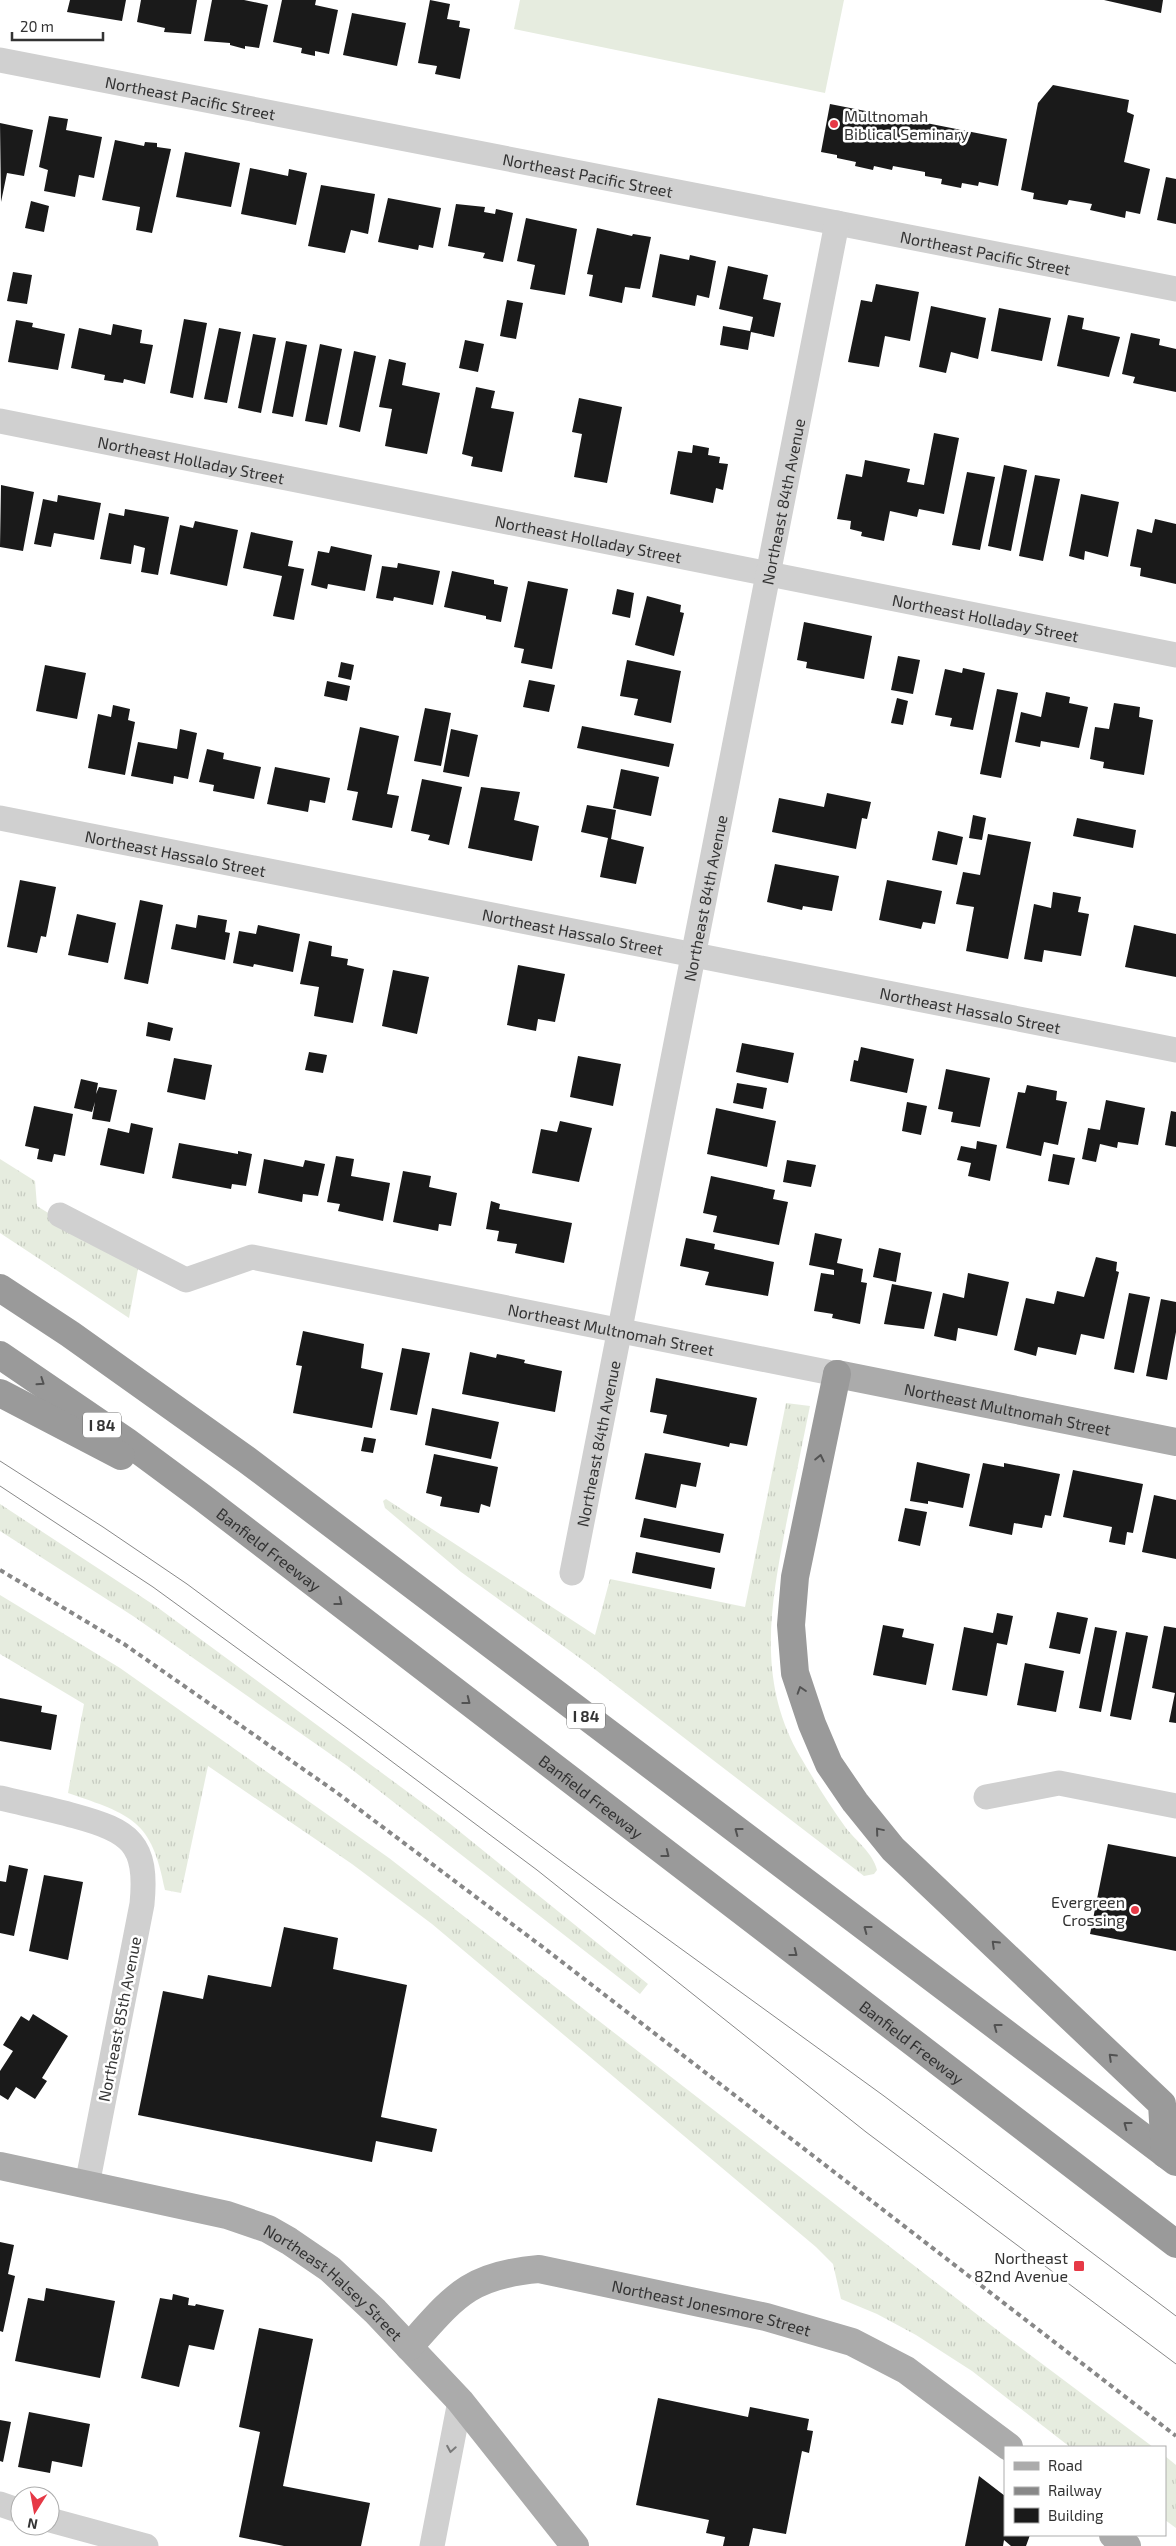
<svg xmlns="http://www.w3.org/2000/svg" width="1176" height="2546" font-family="'Exo 2',sans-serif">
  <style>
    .grass { fill: url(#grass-tufts) }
    .pitch { fill: #e6ecdf }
    .building { fill: #1a1a1a }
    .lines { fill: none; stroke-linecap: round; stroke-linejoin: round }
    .minor { stroke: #d0d0d0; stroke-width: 25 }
    .primary { stroke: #ababab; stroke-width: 28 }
    .motorway { stroke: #9a9a9a; stroke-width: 28 }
    .tram { stroke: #888; stroke-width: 1 }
    .rail { stroke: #888; stroke-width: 4; stroke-dasharray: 5 4; stroke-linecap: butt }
    .oneway { stroke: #525252 }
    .oneway2 { stroke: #7a7a7a }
    .poi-dot { fill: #e63946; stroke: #fff; stroke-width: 2 }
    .labels { text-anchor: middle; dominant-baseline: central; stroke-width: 5; stroke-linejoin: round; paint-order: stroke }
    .shield { fill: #fff; stroke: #707070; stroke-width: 1 }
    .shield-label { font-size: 15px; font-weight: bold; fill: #333 }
    .street-label { font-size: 16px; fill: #333; stroke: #fff }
    .poi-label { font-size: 16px; fill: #333; stroke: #fff; text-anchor: end }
  </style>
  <defs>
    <pattern id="grass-tufts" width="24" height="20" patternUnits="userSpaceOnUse" patternTransform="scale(1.25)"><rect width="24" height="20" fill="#e6ecdf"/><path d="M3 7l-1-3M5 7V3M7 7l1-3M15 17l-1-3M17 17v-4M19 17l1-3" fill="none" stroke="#c6cbc0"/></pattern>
  </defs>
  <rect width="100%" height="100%" fill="#fff"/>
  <!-- grass -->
  <path class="grass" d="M0,1159L35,1181L37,1206L138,1269L129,1318L0,1233Z
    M786,1403L810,1406C802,1445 794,1485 786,1525C771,1603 757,1677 797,1751C812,1777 828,1803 846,1828C856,1841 873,1853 877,1870L874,1874L864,1876L588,1664L461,1572L385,1508L383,1501L386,1499L595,1635L610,1579L745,1607Z
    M0,1504L157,1607L443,1818L648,1984L640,1994L346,1765L133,1616L0,1531Z
    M0,1595L120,1668L389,1858L1001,2333L1153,2447H1070L972,2371L916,2335L877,2314L841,2299L833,2264L816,2247L432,1924L352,1864L208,1766L181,1893L165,1890C152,1820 132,1815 68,1793L84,1704L0,1654Z
    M1165,2456L1176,2465V2528L1165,2520Z"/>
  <!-- pitch -->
  <path class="pitch" d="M520,0H844L825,93L514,29Z"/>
  <!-- building -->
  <path class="building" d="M70,0H126L122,21L67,12Z
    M141,0H197L191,34L164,32L165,28L137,22Z
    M212,0H244L268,5L259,48L245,46V49L230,45V43L204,41Z
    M282,0H316L315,5L338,10L329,54L315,51V56L301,53L302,48L273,42Z
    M430,0L450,4L447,19L460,21L459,27L470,29L460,79L435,74L437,66L418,63Z
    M1104,0H1163L1161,13Z
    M352,13L406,23L397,66L343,55Z
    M1053,85L1129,100L1127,112L1134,115L1124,162L1150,169L1140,214L1126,211L1125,218L1090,210L1092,204L1069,200L1067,205L1033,199L1034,193L1021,190L1038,103Z
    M830,104L1007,139L998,186L979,182L978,186L962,183L961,188L941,184L942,179L925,176V172L893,166L892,170L874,166L873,170L855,166L856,162L837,158V155L821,152Z
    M49,116L68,119L66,130L102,137L94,178L79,175L75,197L44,191L48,170L39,167Z
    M0,123L33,130L24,176L7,173L1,202Z
    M115,140L144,146L145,142L157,143V147L171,149L152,233L136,230L140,207L102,200Z
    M185,152L240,163L231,207L176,197Z
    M250,168L288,176L289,169L307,173L296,225L241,214Z
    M1166,177L1176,179V224L1157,220Z
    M321,185L375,194L368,234L351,230L345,253L308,246Z
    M388,198L441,208L433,248L419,245L418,250L378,242Z
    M31,201L49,206L44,232L25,228Z
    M456,204L485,207L484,212L495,214L496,209L513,213L503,262L483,258L485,253L448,246Z
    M526,218L577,229L565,295L530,289L535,265L517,261Z
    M597,228L632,236L633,234L651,237L640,289L625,287L622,303L589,296L593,275L587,274Z
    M660,254L689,260L690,255L716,261L709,298L697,295L695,306L652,297Z
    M728,266L768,275L763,299L781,303L774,337L751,332L748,350L720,345L723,326L750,331L753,317L719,309Z
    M13,272L32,275L27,304L7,301Z
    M876,284L919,292L910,341L885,336L879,367L848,362L861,300L872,302Z
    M507,300L523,303L516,339L500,336Z
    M931,306L986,318L978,359L951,352L946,373L919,367Z
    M999,308L1051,318L1042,361L991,351Z
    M1068,315L1084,318L1082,329L1120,337L1109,377L1057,366Z
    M184,319L207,323L193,398L170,393Z
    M16,320L33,323L32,327L65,334L58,370L8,362Z
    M113,324L142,330L140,343L153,345L145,384L124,379L123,383L104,380L105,375L71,368L79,328L111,335Z
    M219,328L241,332L227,403L204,399Z
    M1131,333L1160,339L1159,345L1176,349V392L1133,383L1135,377L1122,374Z
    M253,334L276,338L261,413L238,408Z
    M465,340L484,344L478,372L459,368Z
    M286,341L307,345L293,417L272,413Z
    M320,344L342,349L327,425L305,421Z
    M354,351L376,356L360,432L339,427Z
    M389,359L406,363L402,385L440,393L427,454L385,446L392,409L379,407Z
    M476,387L495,391L491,408L514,412L502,472L471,466L473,457L462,454Z
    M579,398L622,407L607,483L574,477L582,434L572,432Z
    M934,433L959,438L944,514L919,509L917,517L890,511L884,541L861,536L862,532L850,529L851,521L837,519L846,474L862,477L865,460L910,469L907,482L924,485Z
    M693,445L709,448L708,455L720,457L719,463L728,464L723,490L716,488L713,503L670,494L678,451L692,453Z
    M1004,465L1027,470L1011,551L988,546Z
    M967,472L995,477L980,550L952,545Z
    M1035,475L1060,479L1043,561L1019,556Z
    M1,485L34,492L23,551L0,547Z
    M1081,494L1119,502L1108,557L1085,551L1084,560L1069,556Z
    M58,495L101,503L94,540L54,533L51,547L34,544L43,499L57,502Z
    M125,509L169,517L158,575L141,572L145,548L134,545L131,564L100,559L109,513L124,516Z
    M1155,519L1176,524V584L1140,576L1141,568L1130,566L1137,529L1152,533Z
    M195,521L238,530L227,586L170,574L180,525L193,528Z
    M251,532L293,541L288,566L304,569L294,620L273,616L282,576L243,568Z
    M331,546L372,555L365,591L328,584L327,589L311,585L318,551L329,553Z
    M398,563L440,571L433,605L394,597L393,601L376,598L382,566L397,568Z
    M452,571L494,580V584L508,587L501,622L486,619V616L444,607Z
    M528,581L568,589L552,669L521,663L524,649L514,647Z
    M617,589L634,593L630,618L612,614Z
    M647,596L681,605L680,612L684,613L674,656L635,645Z
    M804,622L872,636L864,679L806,668L807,662L797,660Z
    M898,656L920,660L913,694L891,690Z
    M627,660L681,671L671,723L634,715L638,699L620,696Z
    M341,662L354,665L351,680L338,677Z
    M45,665L86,673L77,719L36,711Z
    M963,668L985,673L973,730L950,726L952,718L935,715L945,669L962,673Z
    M529,680L555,685L549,712L523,707Z
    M327,681L350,686L347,701L324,696Z
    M997,689L1018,693L1001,778L980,774Z
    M1046,692L1070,697L1069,703L1088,707L1079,748L1041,741L1040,747L1015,742L1021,712L1041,717Z
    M897,698L908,701L903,725L891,723Z
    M1114,703L1140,707L1139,717L1153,720L1144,775L1103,768L1104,762L1090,759L1095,727L1109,729Z
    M113,705L130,709L128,720L135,722L125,775L88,768L98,714L111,717Z
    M425,708L451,713L441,766L414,761Z
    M582,726L674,744L669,767L577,748Z
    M360,727L399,736L387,794L399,796L392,828L352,820L358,792L347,790Z
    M180,729L197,733L188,779L174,776L173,784L131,776L138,742L177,749Z
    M451,729L478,735L469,777L443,772Z
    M207,749L224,753L223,759L261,767L254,799L213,791L214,785L199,782Z
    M275,767L330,778L325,803L310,800L308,812L267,804Z
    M621,769L659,777L651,816L613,808Z
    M422,779L462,787L449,845L428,840L430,835L411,831Z
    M481,787L520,792L514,820L539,826L532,861L468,848Z
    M827,793L871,802L867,819L862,818L856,849L772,832L779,798L824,807Z
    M587,805L616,810L611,839L644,847L636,884L600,877L608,838L581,832Z
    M973,815L986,818L982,840L969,838Z
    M1077,818L1136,830L1133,848L1073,836Z
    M938,831L963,837L957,865L932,860Z
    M988,834L1031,842L1008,959L966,951L974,907L956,904L963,872L980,875Z
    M775,864L839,876L832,911L803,906L802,910L767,902Z
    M20,880L56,887L46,937L41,936L37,953L7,947Z
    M887,880L942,891L935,924L923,922L921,929L879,920Z
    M1053,892L1081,897L1078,912L1089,914L1081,956L1044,950L1042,962L1024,959L1034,904L1051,908Z
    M140,900L163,905L148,984L124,979Z
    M77,914L116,923L108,963L68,955Z
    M198,915L227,920L225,932L230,933L225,960L171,949L176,924L196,928Z
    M258,925L300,934L293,972L254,964L253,967L233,963L239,931L256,934Z
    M1134,925L1176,934V977L1125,967Z
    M309,941L332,946L331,956L348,959L347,965L364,969L353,1023L314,1016L319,987L300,984Z
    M518,965L565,974L555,1022L538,1019L536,1031L507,1025Z
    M393,970L429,977L417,1034L382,1026Z
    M148,1022L173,1028L170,1041L146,1036Z
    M742,1043L794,1053L788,1083L736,1072Z
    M861,1047L914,1059L907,1093L850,1081L854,1060L858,1061Z
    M309,1052L327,1055L323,1073L305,1070Z
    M578,1056L621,1064L613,1106L570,1097Z
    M174,1058L212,1065L205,1100L167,1092Z
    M946,1069L990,1078L980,1127L951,1122L953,1112L938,1109Z
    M81,1079L98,1083L96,1094L99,1087L117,1090L110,1122L92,1119L95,1102L92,1112L74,1108Z
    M737,1083L767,1088L763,1109L733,1103Z
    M1027,1085L1057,1091L1056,1100L1067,1102L1058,1145L1044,1142L1041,1156L1006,1148L1018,1092L1025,1093Z
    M1106,1100L1145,1108L1138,1145L1118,1142L1117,1148L1100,1144L1096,1162L1082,1159L1088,1128L1100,1130Z
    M907,1102L927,1106L921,1135L902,1131Z
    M34,1106L73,1114L65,1156L54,1154L52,1162L37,1159L39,1149L25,1146Z
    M716,1108L776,1121L767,1167L707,1154Z
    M1171,1111L1176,1112V1147L1165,1145Z
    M560,1121L592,1128L579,1182L532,1173L541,1129L557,1132Z
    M131,1123L153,1128L144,1174L100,1165L108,1128L129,1133Z
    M977,1141L997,1145L990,1181L968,1176L971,1163L957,1160L961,1146L976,1149Z
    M179,1143L238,1154V1151L252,1154L246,1186L232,1184L231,1189L172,1178Z
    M1053,1154L1075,1158L1069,1185L1048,1181Z
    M336,1156L354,1159L351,1176L390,1183L383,1221L338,1211L340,1204L327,1202Z
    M264,1159L303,1167L305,1160L325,1164L318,1196L303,1194L302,1202L258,1193Z
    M787,1160L816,1165L811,1187L783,1182Z
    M403,1171L431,1176L429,1187L457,1193L451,1226L439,1224L438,1231L393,1222Z
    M711,1176L775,1190L773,1199L788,1202L779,1245L713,1232L717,1216L703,1213Z
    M491,1201L500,1204L499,1209L572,1223L564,1263L515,1253L517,1244L497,1241L499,1231L486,1229Z
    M815,1233L842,1239L837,1263L863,1269L861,1282L867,1283L860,1324L832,1318L833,1314L814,1311L821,1273L834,1275V1270L809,1265Z
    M686,1238L715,1244L714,1249L774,1262L768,1296L705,1285L709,1272L680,1266Z
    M879,1248L901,1253L896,1282L873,1277Z
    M1096,1257L1117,1262L1116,1271L1119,1272L1104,1339L1081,1334L1076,1355L1038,1347L1036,1356L1014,1350L1026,1298L1054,1304L1057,1291L1084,1297Z
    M968,1273L1009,1282L997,1336L958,1328L956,1341L934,1336L943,1293L964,1298Z
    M892,1284L932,1292L924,1329L884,1324Z
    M1129,1293L1150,1297L1134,1373L1114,1369Z
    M1161,1299L1176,1302V1332L1167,1380L1146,1376Z
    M303,1331L364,1344L361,1368L383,1373L372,1428L293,1413L302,1366L296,1365Z
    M402,1348L430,1353L417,1415L390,1410Z
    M470,1352L496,1358L497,1354L525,1360L524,1363L562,1371L555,1412L462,1394Z
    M656,1378L757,1398L747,1446L730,1443L729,1447L663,1433L667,1415L650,1412Z
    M432,1408L499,1422L491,1459L425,1445Z
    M364,1437L376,1439L373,1453L361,1451Z
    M645,1453L701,1463L696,1487L681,1484L676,1508L635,1499Z
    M434,1454L498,1467L490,1507L481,1504L479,1513L440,1506L442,1497L426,1493Z
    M917,1462L970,1474L963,1508L928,1501V1504L910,1501Z
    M983,1463L1004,1467V1463L1060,1474L1051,1516L1045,1515L1042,1528L1014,1523L1012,1535L969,1526Z
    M1073,1470L1143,1484L1133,1533L1127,1532L1125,1545L1109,1542L1112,1527L1063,1517Z
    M1154,1495L1176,1500V1559L1142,1552Z
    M905,1508L927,1512L920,1546L898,1541Z
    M644,1518L724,1534L720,1553L640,1537Z
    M636,1552L715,1568L711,1589L632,1573Z
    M1057,1612L1088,1618L1080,1654L1049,1648Z
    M997,1613L1013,1616L1007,1645L997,1643L987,1696L952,1690L964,1627L993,1633Z
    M883,1625L904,1629L902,1637L934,1644L926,1685L873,1675Z
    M1164,1626L1176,1628V1723L1169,1722L1175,1693L1152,1688Z
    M1095,1627L1117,1631L1101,1712L1079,1708Z
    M1126,1632L1148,1636L1131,1720L1110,1716Z
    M1025,1663L1064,1671L1056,1712L1017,1705Z
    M0,1698L42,1706L41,1712L57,1715L51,1750L0,1741Z
    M1108,1844L1176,1857V1951L1090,1934Z
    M9,1865L28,1869L14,1936L0,1933V1881L6,1882Z
    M44,1875L83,1882L68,1960L29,1951Z
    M284,1927L338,1938L333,1969L407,1985L381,2117L437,2129L432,2152L376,2141L372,2162L138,2115L163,1991L203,1999L208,1975L271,1987Z
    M33,2014L68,2036L42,2078L47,2081L35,2099L16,2087L8,2100L0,2095V2071L13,2051L3,2045L21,2016L29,2021Z
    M0,2242L14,2245L8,2274L15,2276L3,2332L0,2331Z
    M46,2288L115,2301L100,2378L15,2361L28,2298L44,2301Z
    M173,2294L189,2298L188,2305L195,2306L196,2304L224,2310L214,2350L189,2345L179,2387L141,2378L160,2298L172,2300Z
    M259,2328L313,2339L283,2486L370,2503L361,2546H284L239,2537L260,2432L239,2427Z
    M658,2398L748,2417L750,2407L809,2419L807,2430L813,2431L809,2453L802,2451L786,2534L753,2528L749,2546H723L725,2537L706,2533L709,2520L636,2505Z
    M29,2412L90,2424L82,2467L52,2461L50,2473L18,2467Z
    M0,2420L11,2422L3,2462L0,2461Z
    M979,2476L1005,2496V2535H1030L1026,2546H1011L1004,2540L1003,2546H965Z"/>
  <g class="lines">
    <!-- minor -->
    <g class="minor">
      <path id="s1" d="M0,60L1176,289"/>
      <path id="s2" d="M0,421L1176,655"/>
      <path id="s3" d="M0,818L1176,1050"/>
      <path id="s4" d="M60,1215L186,1280L252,1257L837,1374"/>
      <path id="s5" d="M572,1573L837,223"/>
      <path d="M986,1797L1059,1783L1176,1806"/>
      <path d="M0,1798C25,1804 50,1809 75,1816C130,1831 148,1843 142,1904L87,2185"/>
      <path d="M0,2504L20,2511"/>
      <path d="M50,2520L146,2546"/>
      <path d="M432,2546L460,2401"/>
    </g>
    <!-- primary -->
    <g class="primary">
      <path id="s6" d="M837,1374L1176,1442"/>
      <path id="s7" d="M0,2166L227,2215L268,2229L289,2241L330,2269L375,2311L460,2401L575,2546"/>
      <path id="s8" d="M409,2347C454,2297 468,2275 539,2269L766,2317L852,2342L906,2370L1009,2447"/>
      <path d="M1113,2535L1127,2546"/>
    </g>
    <!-- motorway -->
    <g class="motorway">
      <path d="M0,1288L70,1334L247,1460L1176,2162"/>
      <path id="s9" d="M0,1355L126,1441L203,1498L1176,2244"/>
      <path d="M837,1374L795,1577L791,1625L795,1673L812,1724L829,1764L855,1802L893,1849L1162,2104L1165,2154"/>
      <path d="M0,1393L121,1456"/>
    </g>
    <!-- tram -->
    <path class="tram" d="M0,1461L103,1527L187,1584L611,1898L884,2096L1176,2316
      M0,1486L153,1587L347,1728L537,1870L866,2132L1176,2364"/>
    <!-- rail -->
    <path class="rail" d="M0,1570L124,1644L336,1792L544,1948L1176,2436"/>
  </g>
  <!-- one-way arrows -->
  <defs><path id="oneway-chevron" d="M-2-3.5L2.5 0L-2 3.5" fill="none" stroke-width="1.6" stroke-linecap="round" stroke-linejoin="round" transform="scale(1.25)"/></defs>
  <g class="oneway">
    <use href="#oneway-chevron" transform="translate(41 1382) rotate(34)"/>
    <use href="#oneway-chevron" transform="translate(820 1458) rotate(-78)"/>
    <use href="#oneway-chevron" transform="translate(339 1602) rotate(38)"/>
    <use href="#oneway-chevron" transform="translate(801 1690) rotate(-108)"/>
    <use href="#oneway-chevron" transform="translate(467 1701) rotate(38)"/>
    <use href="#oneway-chevron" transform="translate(738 1831) rotate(-143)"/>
    <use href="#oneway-chevron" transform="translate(879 1831) rotate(-130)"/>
    <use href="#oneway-chevron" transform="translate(666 1854) rotate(38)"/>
    <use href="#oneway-chevron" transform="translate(867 1929) rotate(-143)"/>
    <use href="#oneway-chevron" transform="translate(995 1944) rotate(-136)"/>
    <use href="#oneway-chevron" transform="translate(794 1953) rotate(38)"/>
    <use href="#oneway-chevron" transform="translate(997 2027) rotate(-143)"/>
    <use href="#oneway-chevron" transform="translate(1112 2057) rotate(-136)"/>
    <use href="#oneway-chevron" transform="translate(1127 2125) rotate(-143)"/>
  </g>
  <use class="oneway2" href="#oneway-chevron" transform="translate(451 2449) rotate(100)"/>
  <!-- markers -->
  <g class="poi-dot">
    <circle cx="834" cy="124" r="5"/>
    <circle cx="1135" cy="1910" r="5"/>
    <rect x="1073" y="2260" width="12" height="12" rx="2.5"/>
  </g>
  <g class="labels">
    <!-- shield labels -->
    <g class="shield">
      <rect x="83" y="1412.5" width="38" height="25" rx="4"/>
      <rect x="567" y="1703.5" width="38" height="25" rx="4"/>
    </g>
    <g class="shield-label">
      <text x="102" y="1425">I 84</text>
      <text x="586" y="1716">I 84</text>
    </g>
    <!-- street labels -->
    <g class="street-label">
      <text stroke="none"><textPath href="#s1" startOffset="194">Northeast Pacific Street</textPath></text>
      <text stroke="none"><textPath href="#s1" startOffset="599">Northeast Pacific Street</textPath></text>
      <text stroke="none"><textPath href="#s1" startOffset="1004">Northeast Pacific Street</textPath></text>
      <text stroke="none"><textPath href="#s2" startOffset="195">Northeast Holladay Street</textPath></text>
      <text stroke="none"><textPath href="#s5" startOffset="1092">Northeast 84th Avenue</textPath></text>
      <text stroke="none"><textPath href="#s2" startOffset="600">Northeast Holladay Street</textPath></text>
      <text stroke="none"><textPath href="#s2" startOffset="1005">Northeast Holladay Street</textPath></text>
      <text stroke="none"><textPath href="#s3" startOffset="179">Northeast Hassalo Street</textPath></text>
      <text stroke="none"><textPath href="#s5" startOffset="688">Northeast 84th Avenue</textPath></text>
      <text stroke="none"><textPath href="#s3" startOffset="584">Northeast Hassalo Street</textPath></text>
      <text stroke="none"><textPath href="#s3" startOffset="989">Northeast Hassalo Street</textPath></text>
      <text stroke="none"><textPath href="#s4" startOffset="578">Northeast Multnomah Street</textPath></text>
      <text stroke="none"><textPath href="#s6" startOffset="174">Northeast Multnomah Street</textPath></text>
      <text stroke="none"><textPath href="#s5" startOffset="132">Northeast 84th Avenue</textPath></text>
      <text stroke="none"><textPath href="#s9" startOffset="332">Banfield Freeway</textPath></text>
      <text stroke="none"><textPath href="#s9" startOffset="738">Banfield Freeway</textPath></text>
      <text transform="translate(119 2019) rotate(-79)">Northeast 85th Avenue</text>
      <text stroke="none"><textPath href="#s9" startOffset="1142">Banfield Freeway</textPath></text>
      <text stroke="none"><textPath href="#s7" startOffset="360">Northeast Halsey Street</textPath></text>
      <text stroke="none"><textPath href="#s8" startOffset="334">Northeast Jonesmore Street</textPath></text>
    </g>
    <!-- poi labels -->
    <g class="poi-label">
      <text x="844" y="115" text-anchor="start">Multnomah<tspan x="844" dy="18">Biblical Seminary</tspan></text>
      <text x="1125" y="1901">Evergreen<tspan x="1125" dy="18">Crossing</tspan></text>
      <text x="1068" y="2257">Northeast<tspan x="1068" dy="18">82nd Avenue</tspan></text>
    </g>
  </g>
  <!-- legend -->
  <rect x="1004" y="2446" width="162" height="90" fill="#ffffff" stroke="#adadad"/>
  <rect x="1014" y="2462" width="25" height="8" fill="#ababab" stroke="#adadad"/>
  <text x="1048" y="2471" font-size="15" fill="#333333">Road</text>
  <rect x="1014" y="2487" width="25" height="8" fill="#888888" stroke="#adadad"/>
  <text x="1048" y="2496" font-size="15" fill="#333333">Railway</text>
  <rect x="1014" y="2508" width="25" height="15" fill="#1a1a1a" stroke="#adadad"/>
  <text x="1048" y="2521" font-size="15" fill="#333333">Building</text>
  <!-- north arrow -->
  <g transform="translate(35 2511) rotate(191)"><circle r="24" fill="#ffffff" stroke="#adadad"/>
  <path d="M0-4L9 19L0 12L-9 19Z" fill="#e63946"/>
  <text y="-8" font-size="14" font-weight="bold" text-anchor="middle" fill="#333333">N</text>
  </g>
  <!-- scale -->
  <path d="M12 32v8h91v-8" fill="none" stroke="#333333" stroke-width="2.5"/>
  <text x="20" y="32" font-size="15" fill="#333333" stroke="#ffffff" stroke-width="4" paint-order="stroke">20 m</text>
</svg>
